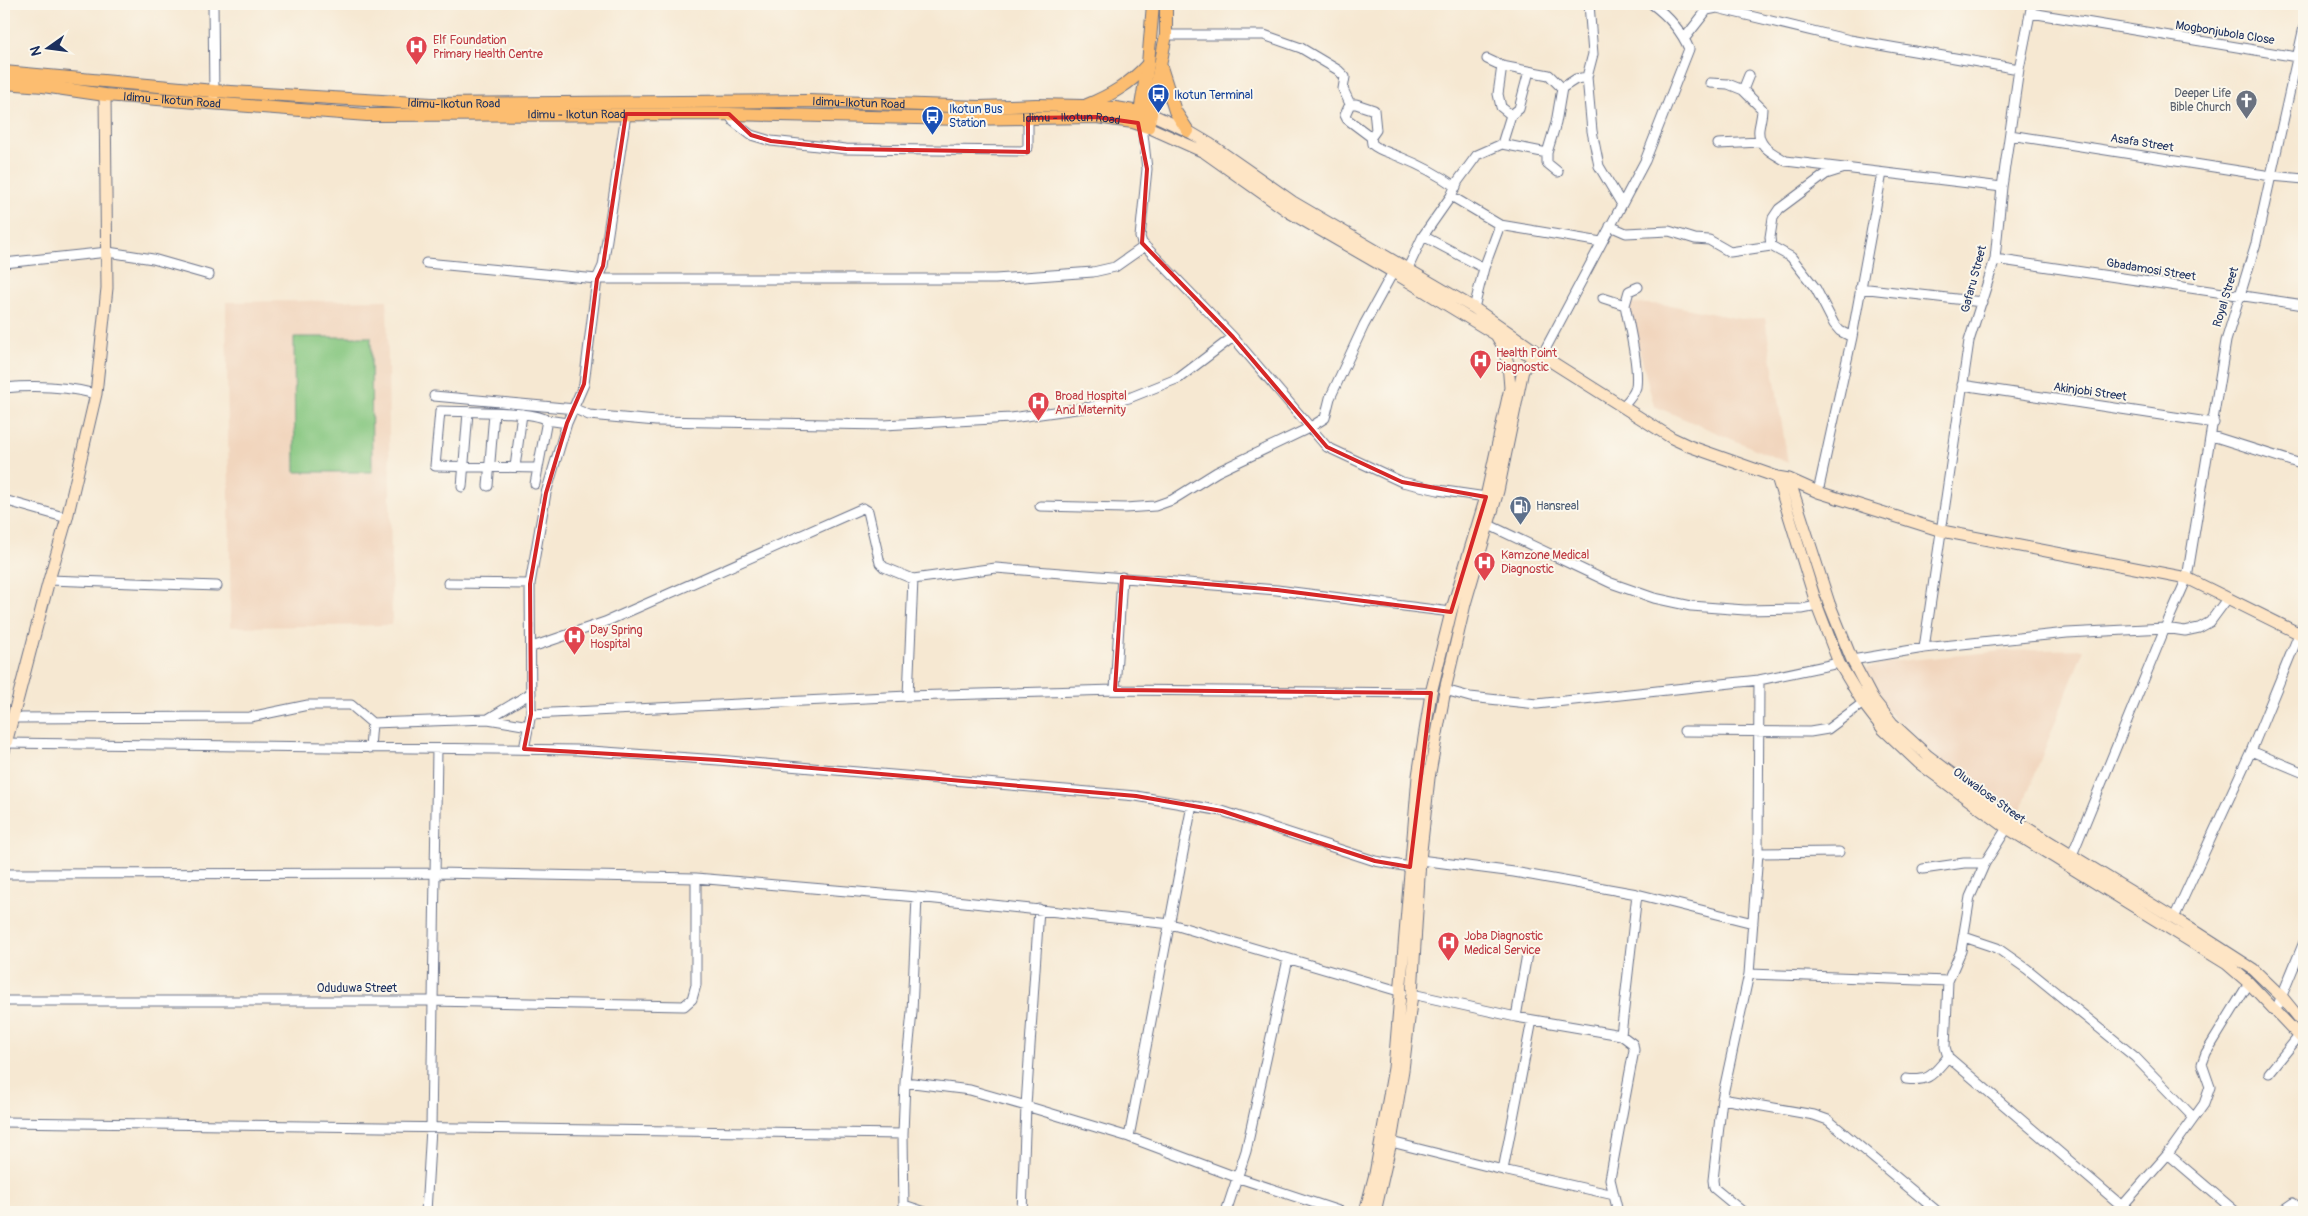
<svg xmlns="http://www.w3.org/2000/svg" width="2308" height="1216" font-family="Pangolin,sans-serif">
  <style>
    .built { fill: #f1d5bd }
    .park { fill: #85c67f; stroke: #507a6e }
    .lines { fill: none; stroke-linecap: round; stroke-linejoin: round }
    .street-casing { stroke: #687087; stroke-width: 11 }
    .secondary-casing { stroke: #687087; stroke-width: 13 }
    .primary-casing { stroke: #687087; stroke-width: 14 }
    .street { stroke: #fff; stroke-width: 9 }
    .secondary { stroke: #fee5c5; stroke-width: 11 }
    .primary { stroke: #fcbd6f; stroke-width: 12 }
    .marked { fill: none; stroke: #d62828; stroke-width: 4; stroke-linejoin: round }
    .labels { text-anchor: middle; dominant-baseline: central; stroke-width: 4; stroke-linejoin: round; paint-order: stroke }
    .street-label { font-size: 12px; fill: #1b2f5e; stroke: #fbf7ec }
    .health-label { font-size: 12px; fill: #be3a42; stroke: #fbf7ec; text-anchor: start }
    .worship-label { font-size: 12px; fill: #5b616d; stroke: #fbf7ec; text-anchor: end }
    .transit-label { font-size: 12px; fill: #164399; stroke: #fbf7ec; text-anchor: start }
    .service-label { font-size: 12px; fill: #4e5e75; stroke: #fbf7ec; text-anchor: start }
  </style>
  <rect width="100%" height="100%" fill="#fbf7ec"/>
  <filter id="ink" filterUnits="userSpaceOnUse"><feTurbulence type="fractalNoise" baseFrequency=".02" numOctaves="2"/><feDisplacementMap in="SourceGraphic" scale="10" xChannelSelector="R" yChannelSelector="G"/><feConvolveMatrix kernelMatrix="1 2 1 2 8 2 1 2 1" color-interpolation-filters="sRGB"/></filter>
  <filter id="wash" filterUnits="userSpaceOnUse"><feTurbulence type="fractalNoise" baseFrequency=".0096" numOctaves="4" result="noise"/><feDisplacementMap in="SourceGraphic" scale="20" xChannelSelector="R" yChannelSelector="G"/><feGaussianBlur stdDeviation="1.12" result="paint"/><feColorMatrix in="noise" values="0 0 0 0 0 0 0 0 0 0 0 0 0 0 0 0 0 1.4 0 .05"/><feComposite in="paint" operator="in"/></filter>
  <g filter="url(#wash)">
    <rect width="100%" height="100%" fill="#f6e8d2"/>
    <!-- built -->
    <path class="built" d="M387,300L392,625L231,627L226,302Z
      M1627,303L1670,305L1740,319L1765,318L1788,463L1654,406Z
      M2084,649L2018,817L1935,757L1887,711L1864,669L1889,662L2003,651Z"/>
    <!-- park -->
    <path class="park" d="M294,337H371L372,472H295Z"/>
  </g>
  <g filter="url(#ink)">
    <g class="lines">
      <defs>
        <path id="street" d="M213,4L214,96
          M1589,4L1593,54L1587,77L1592,131L1599,166L1621,203
          M2031,13L2297,57
          M1166,35H1264L1301,48L1338,70L1345,77L1343,89L1350,104L1345,115L1347,119L1371,137L1372,144C1380,151 1391,153 1400,157C1420,165 1439,175 1456,187
          M1685,38L1707,10L1717,8L1850,40L2019,69
          M1502,66L1549,75L1562,88
          M1749,75L1743,90L1762,109C1762,117 1760,122 1759,129C1757,147 1773,153 1786,161L2002,187
          M1710,83L1728,84L1743,90
          M1350,104H1356L1374,110L1376,130L1371,137
          M729,114L734,122L751,135L771,141L846,149L1023,151L1028,147V118
          M1511,115L1519,109L1529,71
          M1143,134L1147,169L1140,237L1142,243L1233,337L1327,447L1402,482L1438,490L1486,497
          M2010,135L2271,176L2304,179
          M1502,144L1547,153
          M1718,144L1761,142
          M1558,172L1547,163V153L1556,123L1562,88L1576,79L1587,77
          M1451,196L1500,225L1601,242
          M1610,226L1626,233L1669,231L1695,239L1709,240L1730,252L1771,246L1791,257L1816,289L1834,324L1840,331L1852,337
          M1423,236L1484,268
          M1771,246L1770,237L1773,218L1779,209L1826,174L1842,169
          M1995,259L2304,305
          M4,263L108,252L153,259L209,275
          M426,263L597,279H995L1093,272L1115,267L1145,246
          M1408,268L1423,236L1451,196L1458,181L1477,155L1502,144L1511,115L1501,107L1498,94L1502,66L1487,59
          M1860,288L1982,302
          M1603,298L1625,305C1629,326 1639,366 1636,387C1634,395 1628,401 1623,406
          M1625,305L1629,291L1638,287
          M1474,308L1484,268L1500,225
          M1539,361L1645,161L1689,49C1681,30 1668,16 1652,4
          M1962,385L2214,423
          M4,388C36,385 65,386 96,394
          M434,396L575,409L589,415L656,421L884,425L1011,418L1091,407L1129,398L1179,378L1233,337
          M2212,436L2304,465
          M515,467L522,414
          M538,468L435,466L440,411C462,412 531,410 547,420
          M535,484L547,420L567,423
          M488,486L494,413
          M462,487L468,412
          M1818,492L1852,337L1882,173
          M4,500L67,518
          M1040,506L1125,508L1155,506L1172,500L1217,472L1309,428L1325,418L1330,398L1364,325L1393,272
          M1489,525L1611,583L1654,598L1691,606L1745,610L1802,609L1817,606
          M49,580L217,586
          M448,583L530,584
          M532,647L605,622L863,508L868,511L880,563L884,567L913,579L996,568L1277,590L1451,612
          M1924,648L1969,341L1995,259L2002,187L2019,69L2032,4
          M1852,660L1924,648L2067,633L2165,628L2185,631L2199,628L2210,622L2227,599
          M1115,690L1122,577
          M1445,690L1470,697L1537,704L1759,680L1839,663
          M908,696L913,579
          M531,714L908,696L1115,690L1431,693
          M12,718L250,717L308,705H351L372,723
          M488,719L531,693
          M1684,731L1810,732L1828,729L1863,703
          M4,743L577,750L718,760L1136,796L1222,811L1375,861L1410,867
          M370,748L372,723L488,719L529,726
          M524,749L531,714L530,584L546,493L567,423L584,384L597,279L603,266L626,114
          M2251,751L2304,773
          M2007,828L1985,863L1970,897L1961,951L1948,981L1945,1047L1948,1057L2122,1206
          M1758,853L1839,852
          M1420,860L1514,872L1637,894L1753,923
          M2070,860L2165,628L2187,578L2226,341L2256,243L2304,27
          M1923,869L1964,863H1985
          M4,874L435,873L696,878L917,897L1171,924L1402,992
          M2174,918L2251,751L2304,622
          M1964,937L1997,948L2027,969L2135,1057L2193,1117
          M1749,974L1948,981
          M1412,994L1516,1017L1621,1035L1633,1044L1634,1050L1610,1179L1618,1212
          M4,1001H432L684,1006L692,999L696,985V878
          M2276,1010L2304,942
          M1516,1017L1527,954
          M1621,1035L1637,894
          M2269,1073L2299,1036
          M1906,1079C1930,1082 1933,1074 1948,1057
          M905,1082L970,1090L1026,1106L1129,1137L1236,1177L1342,1212
          M1722,1099L1814,1115L1828,1120L1938,1212
          M4,1122L903,1134
          M1129,1137L1192,805
          M1391,1142L1503,1170L1614,1195
          M2168,1154L2236,1212
          M1503,1170L1532,1020
          M904,1205L925,1212
          M426,1212L431,1128L437,749
          M904,1212L903,1134L905,1082L912,1012L917,897
          M1022,1212L1026,1106L1039,909
          M1226,1212L1246,1151L1288,959
          M1743,1212L1714,1188L1713,1180L1722,1099L1749,974L1758,853L1759,680
          M2117,1212L2168,1154L2204,1104L2210,1087L2202,1064L2206,1053L2249,983
          M2280,1212L2293,1203L2304,1212"/>
        <path id="secondary" d="M1151,114L1188,131L1210,144L1293,202L1474,308L1541,355L1672,438L1689,446L1777,477L1789,479L1818,492L1942,531L2187,578L2304,636
          M1148,127L1204,152L1289,212L1393,272L1539,361
          M1777,477L1817,606L1839,663L1863,703L1883,729L1919,763L2007,828L2227,964L2249,983L2304,1041
          M1789,479L1829,603L1852,660L1872,698L1892,723L1928,756L2009,817L2174,918L2253,969L2282,997L2304,1024
          M4,751L49,580L67,518L96,394L107,288L105,95
          M1365,1212L1375,1174L1394,1068L1418,776L1431,693L1451,612L1486,497L1510,388L1508,363L1502,345L1496,335
          M1375,1212L1391,1142L1403,1070L1412,994L1420,860L1429,778L1445,690L1465,604L1498,491L1523,370L1534,359"/>
        <g id="primary">
          <path d="M1161,67L1175,111L1188,131"/>
          <path id="s1" d="M4,72L214,91L432,104L808,101L980,107L1036,105L1083,106L1116,108L1151,114"/>
          <path id="s2" d="M4,83L43,86L105,95L367,115L729,114L962,119L1096,117L1133,122L1148,127"/>
          <path d="M1087,105C1111,95 1130,84 1148,64"/>
          <path d="M1139,118L1148,64L1153,4"/>
          <path d="M1149,122L1166,35V4"/>
        </g>
      </defs>
      <!-- street casing -->
      <use href="#street" class="street-casing"/>
      <!-- secondary casing -->
      <use href="#secondary" class="secondary-casing"/>
      <!-- primary casing -->
      <use href="#primary" class="primary-casing"/>
      <!-- street -->
      <use href="#street" class="street"/>
      <!-- secondary -->
      <use href="#secondary" class="secondary"/>
      <!-- primary -->
      <use href="#primary" class="primary"/>
    </g>
  </g>
  <!-- marked area -->
  <path class="marked" d="M626,114H729L751,135L771,141L846,149L1028,152V118L1096,117L1138,123L1147,169L1142,243L1233,337L1327,447L1402,482L1486,497L1451,612L1277,590L1122,577L1115,690L1431,693L1410,867L1375,861L1222,811L1136,796L718,760L524,749L531,714L530,584L546,493L567,423L584,384L597,279L603,266Z"/>
  <!-- icons -->
  <defs>
    <symbol id="hospital-pin" viewBox="-11 -11 22 30"><path d="M0 17L-7.5 6A9.5 9.5 0 1 1 7.5 6Z" fill="#e0444e" stroke="#fbf7ec"/><path d="M-5-5h3v3.5h4V-5h3V5h-3V1.5h-4V5h-3Z" fill="#fff"/></symbol>
    <symbol id="bus-pin" viewBox="-11 -11 22 30"><path d="M0 17L-7.5 6A9.5 9.5 0 1 1 7.5 6Z" fill="#1a4fb4" stroke="#fbf7ec"/><path d="M-5-6H5V4H4V6H2V4H-2V6H-4V4H-5ZM-3.5-4V0h7V-4ZM-3.5 1.2v1.5H-2V1.2ZM2 1.2v1.5H3.5V1.2Z" fill="#fff"/></symbol>
    <symbol id="church-pin" viewBox="-11 -11 22 30"><path d="M0 17L-7.5 6A9.5 9.5 0 1 1 7.5 6Z" fill="#6b7280" stroke="#fbf7ec"/><path d="M-1.2-6h2.4v3.5h3.3v2.4h-3.3V6h-2.4V-.1h-3.3v-2.4h3.3Z" fill="#fff"/></symbol>
    <symbol id="fuel-pin" viewBox="-11 -11 22 30"><path d="M0 17L-7.5 6A9.5 9.5 0 1 1 7.5 6Z" fill="#5c6f8a" stroke="#fbf7ec"/><path d="M-5.5-6h7V0h2V4h1.3V-2.5L3-4.5l.8-.8L6-3V5H2.5V1h-1V6h-7ZM-4.2-4.7v3.2H.2V-4.7Z" fill="#fff"/></symbol>
  </defs>
  <g fill-rule="evenodd">
    <use href="#hospital-pin" x="404" y="34" width="25" height="34"/>
    <use href="#bus-pin" x="1146" y="82" width="25" height="34"/>
    <use href="#church-pin" x="2234" y="88" width="25" height="34"/>
    <use href="#bus-pin" x="920" y="104" width="25" height="34"/>
    <use href="#hospital-pin" x="1468" y="348" width="25" height="34"/>
    <use href="#hospital-pin" x="1026" y="390" width="25" height="34"/>
    <use href="#fuel-pin" x="1508" y="494" width="25" height="34"/>
    <use href="#hospital-pin" x="1472" y="550" width="25" height="34"/>
    <use href="#hospital-pin" x="562" y="624" width="25" height="34"/>
    <use href="#hospital-pin" x="1436" y="930" width="25" height="34"/>
  </g>
  <g class="labels">
    <!-- street labels -->
    <g class="street-label">
      <text transform="translate(2225 33) rotate(9)">Mogbonjubola Close</text>
      <text stroke="none"><textPath href="#s2" startOffset="169">Idimu - Ikotun Road</textPath></text>
      <text stroke="none"><textPath href="#s1" startOffset="451">Idimu-Ikotun Road</textPath></text>
      <text stroke="none"><textPath href="#s1" startOffset="856">Idimu-Ikotun Road</textPath></text>
      <text stroke="none"><textPath href="#s2" startOffset="574">Idimu - Ikotun Road</textPath></text>
      <text stroke="none"><textPath href="#s2" startOffset="1069">Idimu - Ikotun Road</textPath></text>
      <text transform="translate(2142 143) rotate(9)">Asafa Street</text>
      <text transform="translate(2151 270) rotate(9)">Gbadamosi Street</text>
      <text transform="translate(1974 279) rotate(-75)">Gafaru Street</text>
      <text transform="translate(2226 297) rotate(-73)">Royal Street</text>
      <text transform="translate(2090 392) rotate(8)">Akinjobi Street</text>
      <text transform="translate(1989 796) rotate(36)">Oluwalose Street</text>
      <text x="357" y="988">Oduduwa Street</text>
    </g>
    <!-- health labels -->
    <g class="health-label">
      <text x="433" y="40">Elf Foundation<tspan x="433" dy="14">Primary Health Centre</tspan></text>
      <text x="1496" y="353">Health Point<tspan x="1496" dy="14">Diagnostic</tspan></text>
      <text x="1055" y="396">Broad Hospital<tspan x="1055" dy="14">And Maternity</tspan></text>
      <text x="1501" y="555">Kamzone Medical<tspan x="1501" dy="14">Diagnostic</tspan></text>
      <text x="590" y="630">Day Spring<tspan x="590" dy="14">Hospital</tspan></text>
      <text x="1464" y="936">Joba Diagnostic<tspan x="1464" dy="14">Medical Service</tspan></text>
    </g>
    <!-- worship labels -->
    <g class="worship-label">
      <text x="2231" y="93">Deeper Life<tspan x="2231" dy="14">Bible Church</tspan></text>
    </g>
    <!-- transit labels -->
    <g class="transit-label">
      <text x="1174" y="95">Ikotun Terminal</text>
      <text x="949" y="109">Ikotun Bus<tspan x="949" dy="14">Station</tspan></text>
    </g>
    <!-- service labels -->
    <g class="service-label">
      <text x="1536" y="506">Hansreal</text>
    </g>
  </g>
  <!-- margin -->
  <rect width="2308" height="1216" fill="none" stroke="#fbf7ec" stroke-width="20"/>
  <!-- north arrow -->
  <g transform="translate(48 48) rotate(256)" stroke="#fbf7ec" stroke-width="4" paint-order="stroke">
  <path d="M0-4L9 19L0 12L-9 19Z" fill="#1b2f5e"/>
  <text y="-8" font-size="14" font-weight="bold" text-anchor="middle" fill="#1b2f5e">N</text>
  </g>
</svg>
